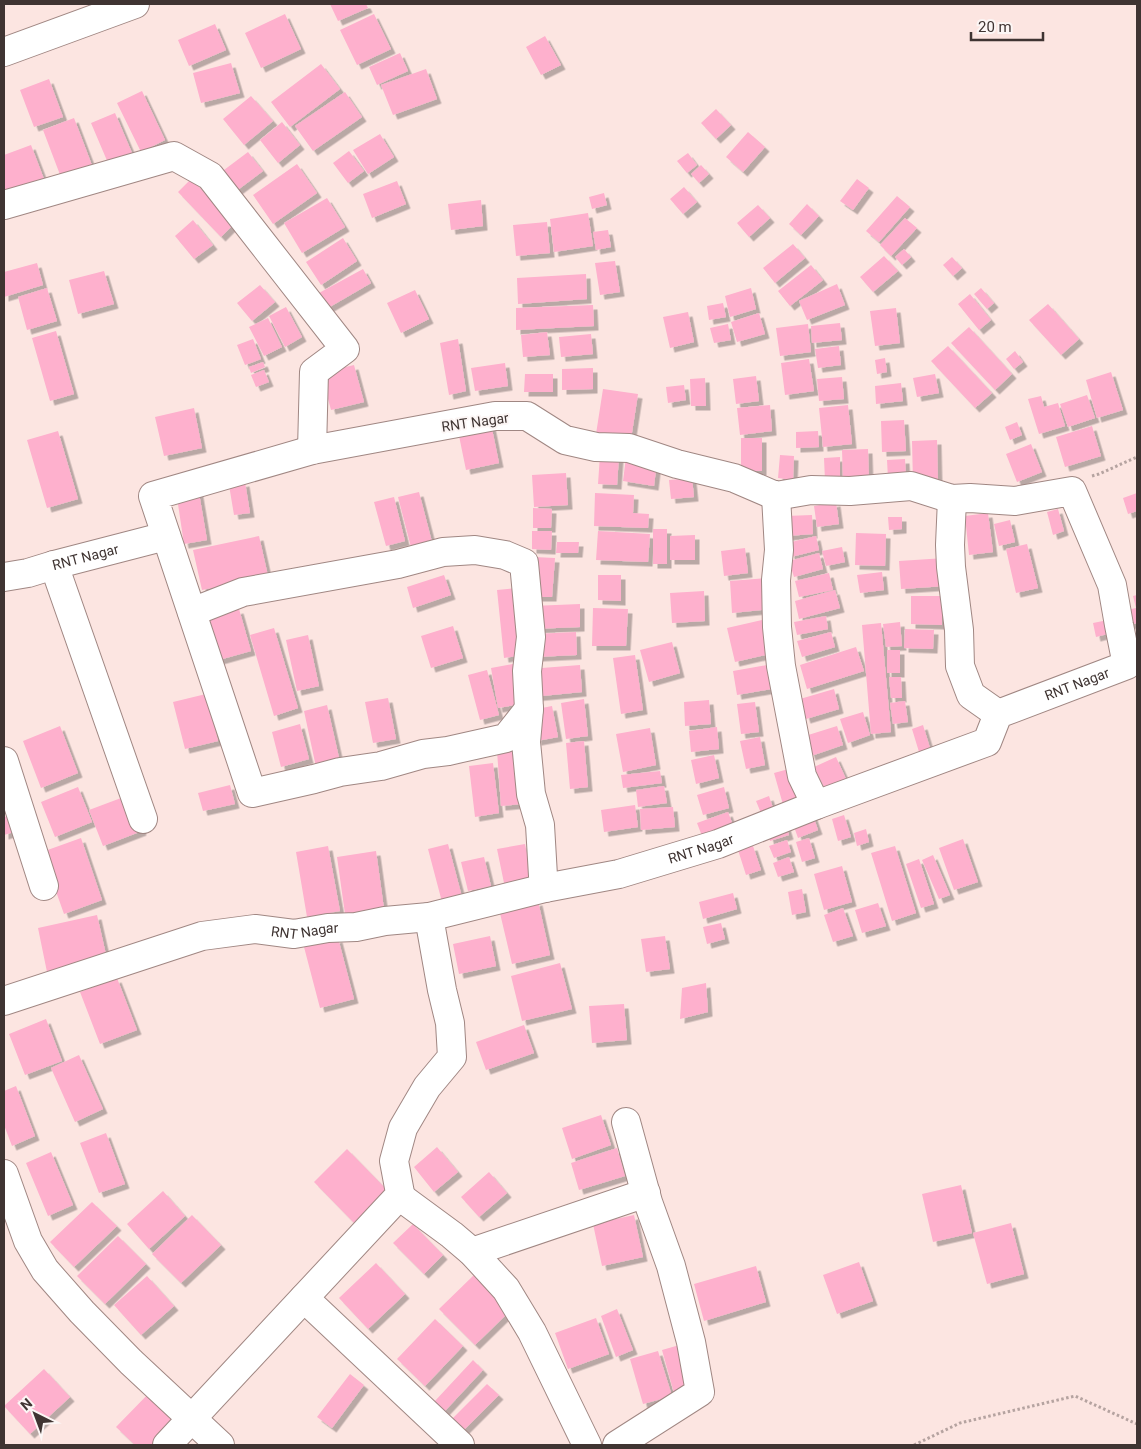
<svg xmlns="http://www.w3.org/2000/svg" width="1141" height="1449" font-family="Roboto,sans-serif">
  <style>
    .building { fill: #feb0cd; filter: url(#shadow) }
    .lines { fill: none; stroke-linecap: round; stroke-linejoin: round }
    .minor-casing { stroke: #a08783; stroke-width: 30 }
    .path { stroke: #b5a3a0; stroke-width: 3; stroke-dasharray: 2.5 2.5; stroke-linecap: butt }
    .minor { stroke: #fff; stroke-width: 28 }
    .labels { text-anchor: middle; dominant-baseline: central; stroke-width: 4; stroke-linejoin: round; paint-order: stroke }
    .street-label { font-size: 14px; fill: #3f3432; stroke: #fcf6f5 }
  </style>
  <defs>
    <filter id="shadow"><feDropShadow dx="4.5" dy="4.5" stdDeviation="0" flood-color="#0004"/></filter>
  </defs>
  <rect width="100%" height="100%" fill="#fce5e1"/>
  <!-- building -->
  <path class="building" d="M330,4H366L368,8L338,21Z
    M285,14L301,49L261,68L245,33Z
    M374,14L391,49L357,65L340,30Z
    M215,24L226,50L189,66L178,40Z
    M545,36L561,65L541,75L526,47Z
    M400,53L408,71L377,85L369,67Z
    M231,63L240,93L201,103L193,73Z
    M321,64L340,89L290,127L271,102Z
    M426,69L437,99L393,115L381,85Z
    M49,79L63,117L34,127L20,90Z
    M142,91L165,140L141,152L117,103Z
    M345,92L362,117L313,151L295,126Z
    M251,96L273,121L244,145L223,119Z
    M716,109L731,125L716,139L701,123Z
    M115,113L135,160L111,170L91,123Z
    M74,118L93,168L62,180L43,130Z
    M282,122L300,145L278,163L260,140Z
    M748,132L765,147L743,172L726,157Z
    M380,134L394,157L368,174L353,150Z
    M31,145L47,187L8,201L4,188V155Z
    M349,151L364,171L348,183L333,163Z
    M248,152L263,171L235,192L220,173Z
    M688,153L697,165L687,173L677,161Z
    M297,164L317,193L273,224L253,195Z
    M701,165L709,174L699,183L691,174Z
    M191,179L235,223L221,237L178,192Z
    M857,179L869,188L853,210L840,201Z
    M397,181L406,204L372,218L363,194Z
    M684,187L697,202L683,214L670,199Z
    M604,193L607,205L592,209L589,197Z
    M897,196L910,207L879,242L866,231Z
    M327,198L345,227L302,253L284,223Z
    M481,200L483,226L451,230L448,204Z
    M807,204L819,216L801,235L789,224Z
    M758,205L770,218L749,237L737,223Z
    M588,213L593,246L554,252L550,219Z
    M905,218L917,228L891,256L880,245Z
    M193,220L213,245L194,259L175,236Z
    M547,222L550,253L516,256L513,225Z
    M608,230L611,247L596,250L593,232Z
    M343,238L357,261L321,285L306,262Z
    M793,244L805,258L775,283L763,268Z
    M904,249L911,257L902,265L895,257Z
    M884,256L898,271L873,292L860,277Z
    M952,257L962,268L953,276L943,265Z
    M615,261L620,292L600,295L595,263Z
    M37,263L43,285L4,297V272Z
    M811,265L823,280L790,306L778,291Z
    M363,269L371,283L328,308L319,293Z
    M104,271L114,304L78,314L69,280Z
    M586,274L587,299L518,304L517,278Z
    M837,284L845,305L807,320L799,301Z
    M260,285L275,302L252,321L237,303Z
    M47,288L57,321L27,330L18,297Z
    M751,288L756,309L730,317L725,296Z
    M981,288L994,303L987,309L974,294Z
    M415,290L429,319L401,333L387,303Z
    M970,294L991,320L979,330L958,304Z
    M723,303L726,317L709,320L707,306Z
    M1048,304L1079,339L1061,355L1029,320Z
    M593,305L594,326L516,330V308Z
    M286,307L302,337L285,347L269,316Z
    M896,308L900,343L875,346L870,311Z
    M688,312L694,342L670,348L663,317Z
    M759,313L765,334L737,342L731,322Z
    M268,318L282,347L264,356L249,327Z
    M840,323L842,340L812,343L811,326Z
    M728,324L731,340L714,343L710,328Z
    M808,324L811,352L780,356L776,328Z
    M969,327L1012,374L995,390L951,343Z
    M56,331L74,394L50,401L32,338Z
    M547,332L550,355L523,357L521,335Z
    M591,334L593,354L561,357L559,337Z
    M253,339L261,359L245,365L237,345Z
    M458,339L466,391L449,395L440,343Z
    M839,346L841,365L818,368L815,349Z
    M948,346L992,393L975,408L931,361Z
    M1015,351L1023,362L1014,369L1006,359Z
    M885,358L887,372L877,374L875,360Z
    M809,359L814,391L785,395L781,363Z
    M263,362L265,367L251,373L249,367Z
    M505,363L508,386L475,391L471,368Z
    M354,365L364,402L331,410L321,373Z
    M593,368V389L562,390V369Z
    M264,370L269,382L256,387L251,375Z
    M1111,372L1123,410L1097,418L1086,380Z
    M525,374H553V392H524Z
    M935,374L939,393L917,397L913,378Z
    M756,376L759,401L736,404L733,379Z
    M842,377L844,399L819,401L817,379Z
    M705,378L706,406H691L690,379Z
    M901,383L903,401L876,404L875,386Z
    M684,385L686,400L668,403L666,387Z
    M603,389L638,394L631,439L596,434Z
    M1087,395L1095,418L1068,427L1060,404Z
    M1041,396L1044,407L1058,403L1065,426L1039,434L1028,399Z
    M770,405L772,431L740,435L737,408Z
    M848,405L852,444L823,447L819,408Z
    M194,408L202,448L164,456L155,417Z
    M904,420L906,451L882,452L881,421Z
    M1017,422L1022,435L1010,440L1005,427Z
    M491,424L499,463L466,470L458,431Z
    M1092,426L1101,456L1065,467L1056,437Z
    M58,431L78,499L47,508L27,440Z
    M818,431L819,447L796,448V432Z
    M741,438H762V471H741Z
    M937,440L938,482L913,483L912,441Z
    M1031,444L1042,472L1017,482L1006,454Z
    M868,449L869,479L843,480L842,450Z
    M600,455L619,456L617,485L598,484Z
    M780,455L794,456L793,480L778,478Z
    M626,457L657,461L654,486L623,481Z
    M840,457V481H825L824,458Z
    M905,459L906,478L888,479L887,460Z
    M566,473L568,505L534,507L532,475Z
    M692,478L694,497L671,499L669,480Z
    M245,482L250,513L234,515L229,485Z
    M198,487L207,540L184,544L176,491Z
    M419,492L433,546L412,551L398,497Z
    M595,493L634,495L633,513L649,514L648,528L594,526Z
    M1137,493V511L1128,514L1123,498Z
    M394,497L405,541L386,546L374,502Z
    M836,502L839,524L817,527L814,506Z
    M533,508L552,509L551,528H533Z
    M1058,509L1064,531L1053,535L1047,512Z
    M988,513L993,552L969,555L965,516Z
    M812,515L813,534L787,536L786,516Z
    M888,517H902V529L889,530Z
    M1010,520L1015,542L999,546L994,524Z
    M653,529H667V564H653Z
    M532,531H552L551,550L532,549Z
    M598,531L650,534L648,562L596,560Z
    M856,533L886,534L885,566L855,565Z
    M695,535V560H670V536Z
    M259,536L268,576L202,590L193,550Z
    M816,536L819,550L791,557L787,543Z
    M557,542H579L578,553H556Z
    M1027,544L1038,588L1016,593L1006,549Z
    M842,547L845,562L826,566L822,551Z
    M745,548L748,573L724,576L721,551Z
    M819,553L823,569L794,577L789,561Z
    M534,557L555,558L552,597H531Z
    M945,558L946,586L901,589L899,561Z
    M882,572L884,590L860,593L857,575Z
    M829,573L833,590L799,597L795,581Z
    M444,575L451,595L413,608L407,587Z
    M598,575H621V601L598,600Z
    M768,578L770,609L732,613L730,581Z
    M517,588L524,655L504,658L497,590Z
    M835,590L840,608L799,619L795,601Z
    M704,591L705,621L672,623L670,593Z
    M1137,595V623L1126,626L1122,611L1136,608L1133,596Z
    M911,596H942V625L911,624Z
    M580,604V627L533,629L532,606Z
    M593,608L628,609L626,646H592Z
    M239,609L251,651L219,660L208,618Z
    M826,616L828,629L797,635L794,622Z
    M762,620L770,654L735,662L727,628Z
    M1108,620L1111,633L1096,637L1093,623Z
    M900,622L902,646L886,647L883,624Z
    M881,623L891,732L871,734L862,625Z
    M453,626L463,658L431,668L421,636Z
    M274,628L298,708L274,716L250,635Z
    M905,629L934,630L933,649L904,648Z
    M576,632L577,655L536,657L534,634Z
    M831,632L835,647L802,657L797,641Z
    M308,635L319,686L297,691L286,640Z
    M672,642L680,673L649,682L640,650Z
    M856,647L864,671L807,689L800,665Z
    M887,650H900V673H887Z
    M635,655L643,710L621,714L613,658Z
    M513,664L521,704L498,708L491,668Z
    M773,664L777,688L737,695L733,671Z
    M580,665L582,692L532,697L529,669Z
    M487,670L499,715L480,720L468,675Z
    M889,677H901L902,698H891Z
    M834,689L839,709L806,719L800,699Z
    M206,694L218,741L185,749L173,702Z
    M388,698L396,739L373,743L365,702Z
    M584,699L588,736L566,739L561,703Z
    M709,700L711,724L685,726L684,702Z
    M905,701L908,722L893,724L890,703Z
    M755,702L759,732L741,734L737,704Z
    M327,705L340,762L316,767L304,711Z
    M552,706L558,737L537,741L532,710Z
    M863,712L870,735L848,743L840,719Z
    M300,724L309,759L281,767L272,732Z
    M923,725L930,748L919,752L912,729Z
    M60,726L78,773L41,788L23,741Z
    M837,726L843,745L811,756L805,736Z
    M717,727L719,749L691,752L689,731Z
    M650,728L656,765L623,772L616,734Z
    M760,737L765,765L746,769L740,741Z
    M584,741L588,787L570,789L566,743Z
    M517,750L522,804L501,806L497,751Z
    M714,755L719,778L696,784L691,760Z
    M836,757L846,779L825,789L814,767Z
    M493,763L499,813L475,817L469,766Z
    M796,767L806,802L784,808L774,773Z
    M660,771L662,783L623,788L621,775Z
    M230,785L235,804L203,811L198,793Z
    M664,786L667,803L638,807L636,790Z
    M78,787L92,822L55,837L41,802Z
    M724,787L729,808L703,815L697,795Z
    M129,795L142,831L103,846L89,810Z
    M769,796L775,814L763,818L756,801Z
    M635,805L638,827L604,832L601,810Z
    M673,807L675,827L641,830L640,809Z
    M728,812L736,833L705,844L697,823Z
    M812,813L818,830L798,838L792,821Z
    M12,815L17,831L4,835V817Z
    M844,815L851,837L838,841L832,819Z
    M785,822L789,835L770,841L766,828Z
    M866,829L869,842L857,846L854,833Z
    M81,838L102,900L64,914L42,852Z
    M809,838L815,858L802,862L796,842Z
    M963,839L978,882L954,890L939,848Z
    M787,840L791,852L774,858L769,846Z
    M448,844L462,897L442,902L428,849Z
    M525,844L532,878L504,883L497,849Z
    M328,846L340,911L307,917L296,852Z
    M753,846L761,870L746,875L738,850Z
    M895,846L916,913L892,921L871,853Z
    M376,851L384,909L345,914L337,857Z
    M933,855L950,895L939,899L922,860Z
    M484,857L491,886L468,891L461,862Z
    M789,857L794,872L778,877L773,863Z
    M919,859L934,904L921,908L906,864Z
    M842,866L852,902L824,910L814,874Z
    M802,889L806,912L792,915L788,892Z
    M733,893L737,909L703,919L699,902Z
    M538,901L550,955L512,964L499,909Z
    M878,903L886,926L862,933L855,910Z
    M843,908L853,936L833,942L824,915Z
    M97,915L107,959L47,972L38,928Z
    M721,923L725,939L707,944L703,927Z
    M490,936L496,966L459,974L453,944Z
    M665,936L670,969L646,972L641,939Z
    M338,938L354,999L320,1008L304,947Z
    M560,963L572,1009L522,1021L511,976Z
    M117,978L137,1030L100,1044L80,992Z
    M706,983L708,1012L680,1019L682,988Z
    M624,1004L627,1040L592,1043L589,1006Z
    M46,1019L62,1061L25,1075L9,1034Z
    M524,1025L534,1053L486,1070L476,1042Z
    M79,1055L103,1109L75,1122L51,1068Z
    M16,1086L35,1136L12,1146L4,1125V1091Z
    M601,1115L611,1145L572,1159L562,1128Z
    M106,1133L125,1184L99,1193L80,1143Z
    M437,1147L458,1172L434,1192L414,1167Z
    M617,1148L625,1176L579,1190L571,1163Z
    M347,1149L390,1193L357,1226L314,1182Z
    M51,1152L73,1205L48,1216L26,1163Z
    M489,1172L507,1193L479,1217L461,1197Z
    M961,1185L972,1233L933,1242L922,1194Z
    M163,1191L185,1216L149,1249L127,1224Z
    M92,1202L117,1226L74,1267L50,1242Z
    M192,1215L221,1245L181,1283L152,1254Z
    M634,1215L643,1257L602,1266L593,1224Z
    M1011,1223L1024,1274L987,1284L973,1233Z
    M413,1224L443,1255L424,1274L393,1243Z
    M118,1236L146,1264L105,1304L77,1276Z
    M859,1262L873,1301L837,1314L823,1275Z
    M376,1263L405,1294L368,1329L339,1298Z
    M756,1266L766,1302L704,1321L694,1284Z
    M475,1274L511,1310L475,1345L439,1309Z
    M147,1276L174,1306L141,1335L114,1305Z
    M617,1309L633,1350L616,1357L601,1316Z
    M596,1318L609,1354L568,1369L555,1333Z
    M435,1319L463,1346L425,1386L397,1359Z
    M683,1344L695,1386L674,1393L662,1350Z
    M658,1351L672,1396L643,1404L630,1359Z
    M473,1360L483,1370L444,1412L434,1402Z
    M44,1369L70,1397L30,1434L4,1406Z
    M350,1374L364,1385L332,1428L317,1417Z
    M487,1384L499,1395L459,1435L447,1424Z
    M153,1389L184,1419L158,1445H135L116,1427Z"/>
  <g class="lines">
    <defs>
      <g id="minor">
        <path d="M4,52L135,4"/>
        <path d="M4,205L174,156L210,176L345,349L314,372L312,450"/>
        <path d="M776,496L779,550L776,580L777,627L781,666L802,776L816,805"/>
        <path d="M952,499L950,545L951,567L959,630L960,666L971,695L998,714"/>
        <path d="M54,565L143,819"/>
        <path id="s1" d="M4,577L28,573L54,565L166,536"/>
        <path d="M192,612L243,592L398,564L443,552L475,550L505,555L524,563L531,637L527,671L529,709L526,742L531,794L540,825L543,876L545,888"/>
        <path d="M4,761L44,886"/>
        <path id="s2" d="M4,1001L202,936L255,929L294,934L328,928L356,927L385,921L429,917L545,888L619,874L718,844L816,805L987,742L998,714L1127,665L1119,625L1112,585L1072,491L1015,501L970,498L952,499L911,486L850,491L811,490L776,496L734,478L677,464L629,448L596,447L565,440L527,416H495L312,450L153,496L252,793L314,779L340,772L381,766L423,754L448,751L506,738L529,709"/>
        <path d="M4,1174L28,1241L45,1270L82,1312L131,1362L220,1445"/>
        <path d="M399,1196L452,1235L472,1252L506,1289L532,1332L587,1445"/>
        <path d="M472,1252L646,1193"/>
        <path d="M304,1298L460,1445"/>
        <path d="M167,1445L399,1196L400,1193L394,1161L403,1128L427,1087L452,1057L450,1023L442,990L429,917"/>
        <path d="M617,1445L700,1392L691,1342L671,1266L648,1202L626,1122"/>
      </g>
    </defs>
    <!-- minor casing -->
    <use href="#minor" class="minor-casing"/>
    <!-- path -->
    <path class="path" d="M1092,476L1099,474L1137,457
      M914,1445L960,1423L1075,1396L1137,1424"/>
    <!-- minor -->
    <use href="#minor" class="minor"/>
  </g>
  <g class="labels">
    <!-- street labels -->
    <g class="street-label">
      <text transform="translate(475 422) rotate(-8)">RNT Nagar</text>
      <text stroke="none"><textPath href="#s1" startOffset="84">RNT Nagar</textPath></text>
      <text stroke="none"><textPath href="#s2" startOffset="1138">RNT Nagar</textPath></text>
      <text stroke="none"><textPath href="#s2" startOffset="718">RNT Nagar</textPath></text>
      <text stroke="none"><textPath href="#s2" startOffset="312">RNT Nagar</textPath></text>
    </g>
  </g>
  <!-- border -->
  <rect width="1141" height="1449" fill="none" stroke="#3f3432" stroke-width="10"/>
  <!-- north arrow -->
  <g transform="translate(35 1414) rotate(318)" stroke="#fcf6f5" stroke-width="4" paint-order="stroke">
  <path d="M0-4L9 19L0 12L-9 19Z" fill="#3f3432"/>
  <text y="-8" font-size="14" font-weight="bold" text-anchor="middle" fill="#3f3432">N</text>
  </g>
  <!-- scale -->
  <path d="M971 32v8h72v-8" fill="none" stroke="#3f3432" stroke-width="2.5"/>
  <text x="978" y="32" font-size="15" fill="#3f3432" stroke="#fcf6f5" stroke-width="4" paint-order="stroke">20 m</text>
</svg>
